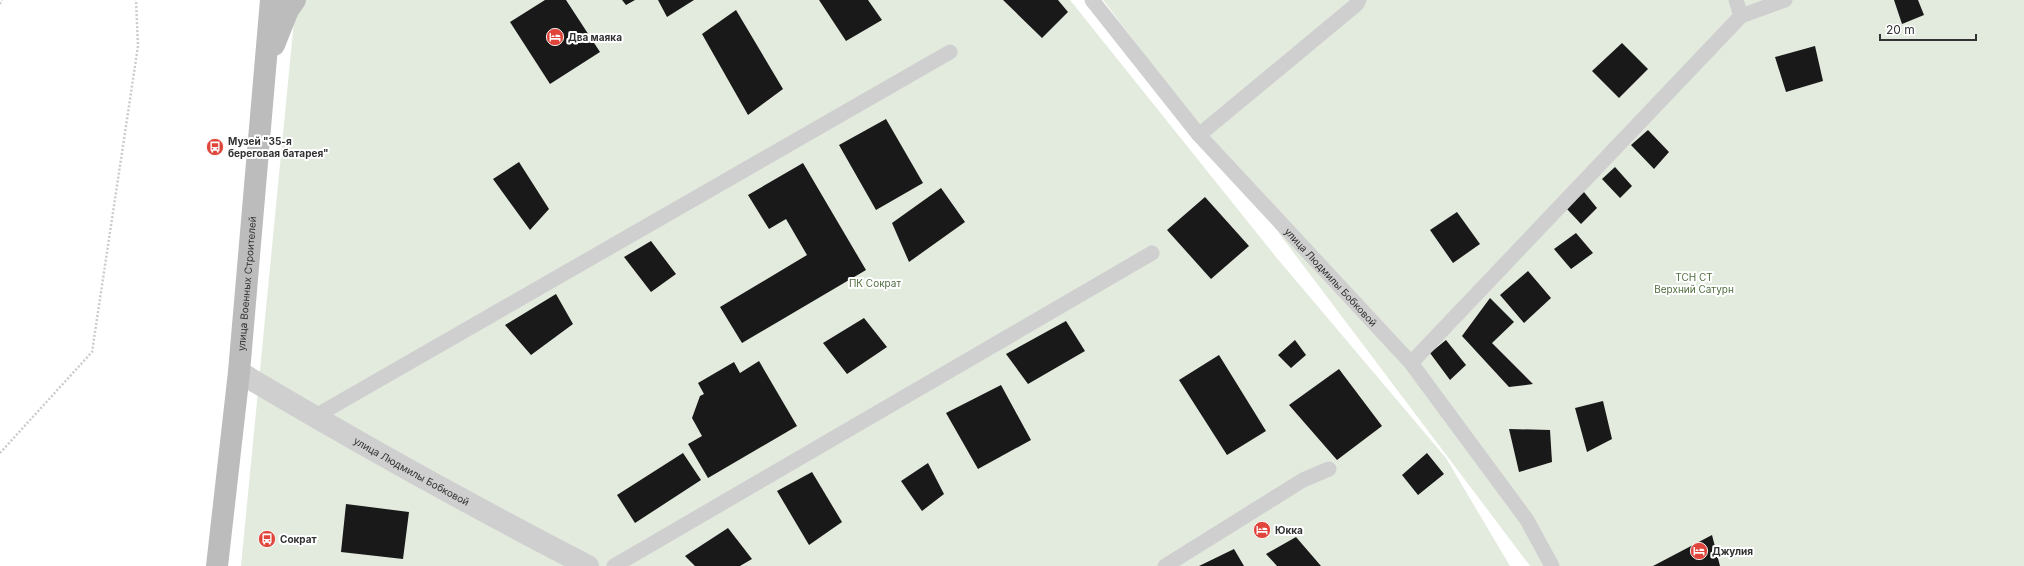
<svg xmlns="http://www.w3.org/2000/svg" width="2024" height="566" font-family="Inter,sans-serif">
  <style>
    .green { fill: #e3ebde }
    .building { fill: #191919 }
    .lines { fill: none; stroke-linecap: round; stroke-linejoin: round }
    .path { stroke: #ccc; stroke-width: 2.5; stroke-dasharray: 2 2; stroke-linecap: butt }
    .service { stroke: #cfcfcf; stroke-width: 15 }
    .minor { stroke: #cfcfcf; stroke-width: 22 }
    .secondary { stroke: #bcbcbc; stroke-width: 22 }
    .labels { text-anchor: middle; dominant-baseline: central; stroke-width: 4; stroke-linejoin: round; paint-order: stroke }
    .poi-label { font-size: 10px; font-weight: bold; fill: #323232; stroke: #fff; text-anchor: start }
    .street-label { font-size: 10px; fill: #323232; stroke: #fff }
    .park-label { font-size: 10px; fill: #4f6d3f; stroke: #fff }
  </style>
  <rect width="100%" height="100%" fill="#fff"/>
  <!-- green -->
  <path class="green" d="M296,0H1070L1276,257L1446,458L1510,566H241Z
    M1103,0H2024V566H1530Z"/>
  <!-- building -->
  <path class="building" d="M545,0H566L600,52L550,84L510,22Z
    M622,0H635L626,5Z
    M658,0H694L667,17Z
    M819,0H868L882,20L846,41Z
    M1003,0H1058L1068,12L1042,38Z
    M1894,0H1918L1924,15L1902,24Z
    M736,10L783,89L748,115L702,34Z
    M1622,43L1648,69L1619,98L1592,71Z
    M1815,46L1823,81L1786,92L1775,57Z
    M886,119L923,183L876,210L839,145Z
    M1648,130L1669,152L1654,169L1631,145Z
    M519,162L549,209L530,230L493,179Z
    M803,163L866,270L742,343L720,307L807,255L786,219L769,229L748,195Z
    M1615,167L1632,186L1620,198L1602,179Z
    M941,188L965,222L909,262L892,223Z
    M1584,192L1597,208L1581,224L1566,208Z
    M1205,197L1249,246L1211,279L1167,230Z
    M1457,212L1480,244L1453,263L1430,230Z
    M1576,233L1593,253L1571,269L1554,249Z
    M651,241L676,274L651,292L624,257Z
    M1528,271L1551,298L1524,323L1500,295Z
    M556,294L573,324L531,355L505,325Z
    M1490,298L1514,322L1492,343L1533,384L1509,387L1462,336Z
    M864,318L887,347L847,374L823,343Z
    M1066,321L1085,351L1028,384L1006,354Z
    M1295,340L1306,355L1291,368L1278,355Z
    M1446,340L1466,365L1450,380L1430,353Z
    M1219,355L1266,431L1227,455L1179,380Z
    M759,361L797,426L708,478L688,444L702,436L692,418L700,396L704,394L698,383L734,362L740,373Z
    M1339,369L1382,426L1337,460L1289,405Z
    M1001,385L1031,440L978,469L946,413Z
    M1603,401L1612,439L1587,452L1575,408Z
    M1509,429L1550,430L1552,462L1519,472Z
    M683,453L701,480L635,523L617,495Z
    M1427,453L1444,474L1418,495L1402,475Z
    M928,463L944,494L922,511L901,481Z
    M812,472L842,522L809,545L777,491Z
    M346,504L409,512L403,559L341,552Z
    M728,528L752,559L740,566H695L685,556Z
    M1712,535L1720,566H1653Z
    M1296,537L1321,566H1277L1266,554Z
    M1234,549L1244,566H1199Z"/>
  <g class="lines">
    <!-- path -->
    <path class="path" d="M0,4L2,0
      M0,453L92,352L138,46L136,0"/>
    <!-- service -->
    <g class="service">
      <path id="s1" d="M1092,0L1199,135L1411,363L1527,520L1552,566"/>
      <path d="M1736,0L1741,16"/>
      <path d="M1199,135L1357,4L1359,0"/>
      <path d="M1411,363L1741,16L1785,0"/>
      <path d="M314,417L950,52"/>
      <path d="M614,566L1152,253"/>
      <path d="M1165,566L1303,480L1329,469"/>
    </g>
    <!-- minor -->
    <path class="minor" id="s2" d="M239,372C353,440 470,505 588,566"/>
    <!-- secondary -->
    <g class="secondary">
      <path d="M274,45L288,10L295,0"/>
      <path id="s3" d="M217,566L239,372L271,0"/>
    </g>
  </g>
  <!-- icons -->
  <defs>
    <symbol id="hotel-disc" viewBox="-11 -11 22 22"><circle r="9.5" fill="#e1443b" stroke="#fff"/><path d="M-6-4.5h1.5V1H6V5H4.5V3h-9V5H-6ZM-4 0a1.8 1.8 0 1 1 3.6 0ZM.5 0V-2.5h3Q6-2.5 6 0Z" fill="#fff"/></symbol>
    <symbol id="bus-disc" viewBox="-11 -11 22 22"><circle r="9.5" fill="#e1443b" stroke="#fff"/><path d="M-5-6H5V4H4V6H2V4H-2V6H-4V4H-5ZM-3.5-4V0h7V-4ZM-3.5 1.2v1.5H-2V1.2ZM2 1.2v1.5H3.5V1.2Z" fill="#fff"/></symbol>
  </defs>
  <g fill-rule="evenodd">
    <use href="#hotel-disc" x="545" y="27" width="20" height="20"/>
    <use href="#bus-disc" x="205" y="137" width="20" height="20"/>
    <use href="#hotel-disc" x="1252" y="520" width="20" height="20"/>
    <use href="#bus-disc" x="257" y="529" width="20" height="20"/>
    <use href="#hotel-disc" x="1689" y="541" width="20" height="20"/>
  </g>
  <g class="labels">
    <!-- poi labels -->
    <g class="poi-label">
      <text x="568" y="37">Два маяка</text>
      <text x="228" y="141">Музей "35-я<tspan x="228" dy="12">береговая батарея"</tspan></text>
      <text x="1275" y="530">Юкка</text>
      <text x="280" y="539">Сократ</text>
      <text x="1712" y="551">Джулия</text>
    </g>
    <!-- street labels -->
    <g class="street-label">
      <text stroke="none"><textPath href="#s1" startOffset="366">улица Людмилы Бобковой</textPath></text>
      <text stroke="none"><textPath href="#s3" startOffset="284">улица Военных Строителей</textPath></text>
      <text stroke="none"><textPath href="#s2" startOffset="199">улица Людмилы Бобковой</textPath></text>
    </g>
    <!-- park labels -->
    <g class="park-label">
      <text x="1694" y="277">ТСН СТ<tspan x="1694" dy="12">Верхний Сатурн</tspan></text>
      <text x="875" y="283">ПК Сократ</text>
    </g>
  </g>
  <!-- scale -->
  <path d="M1880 34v6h96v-6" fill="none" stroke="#323232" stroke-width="2"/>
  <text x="1886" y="34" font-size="12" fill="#323232" stroke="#ffffff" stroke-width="3" paint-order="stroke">20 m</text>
</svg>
